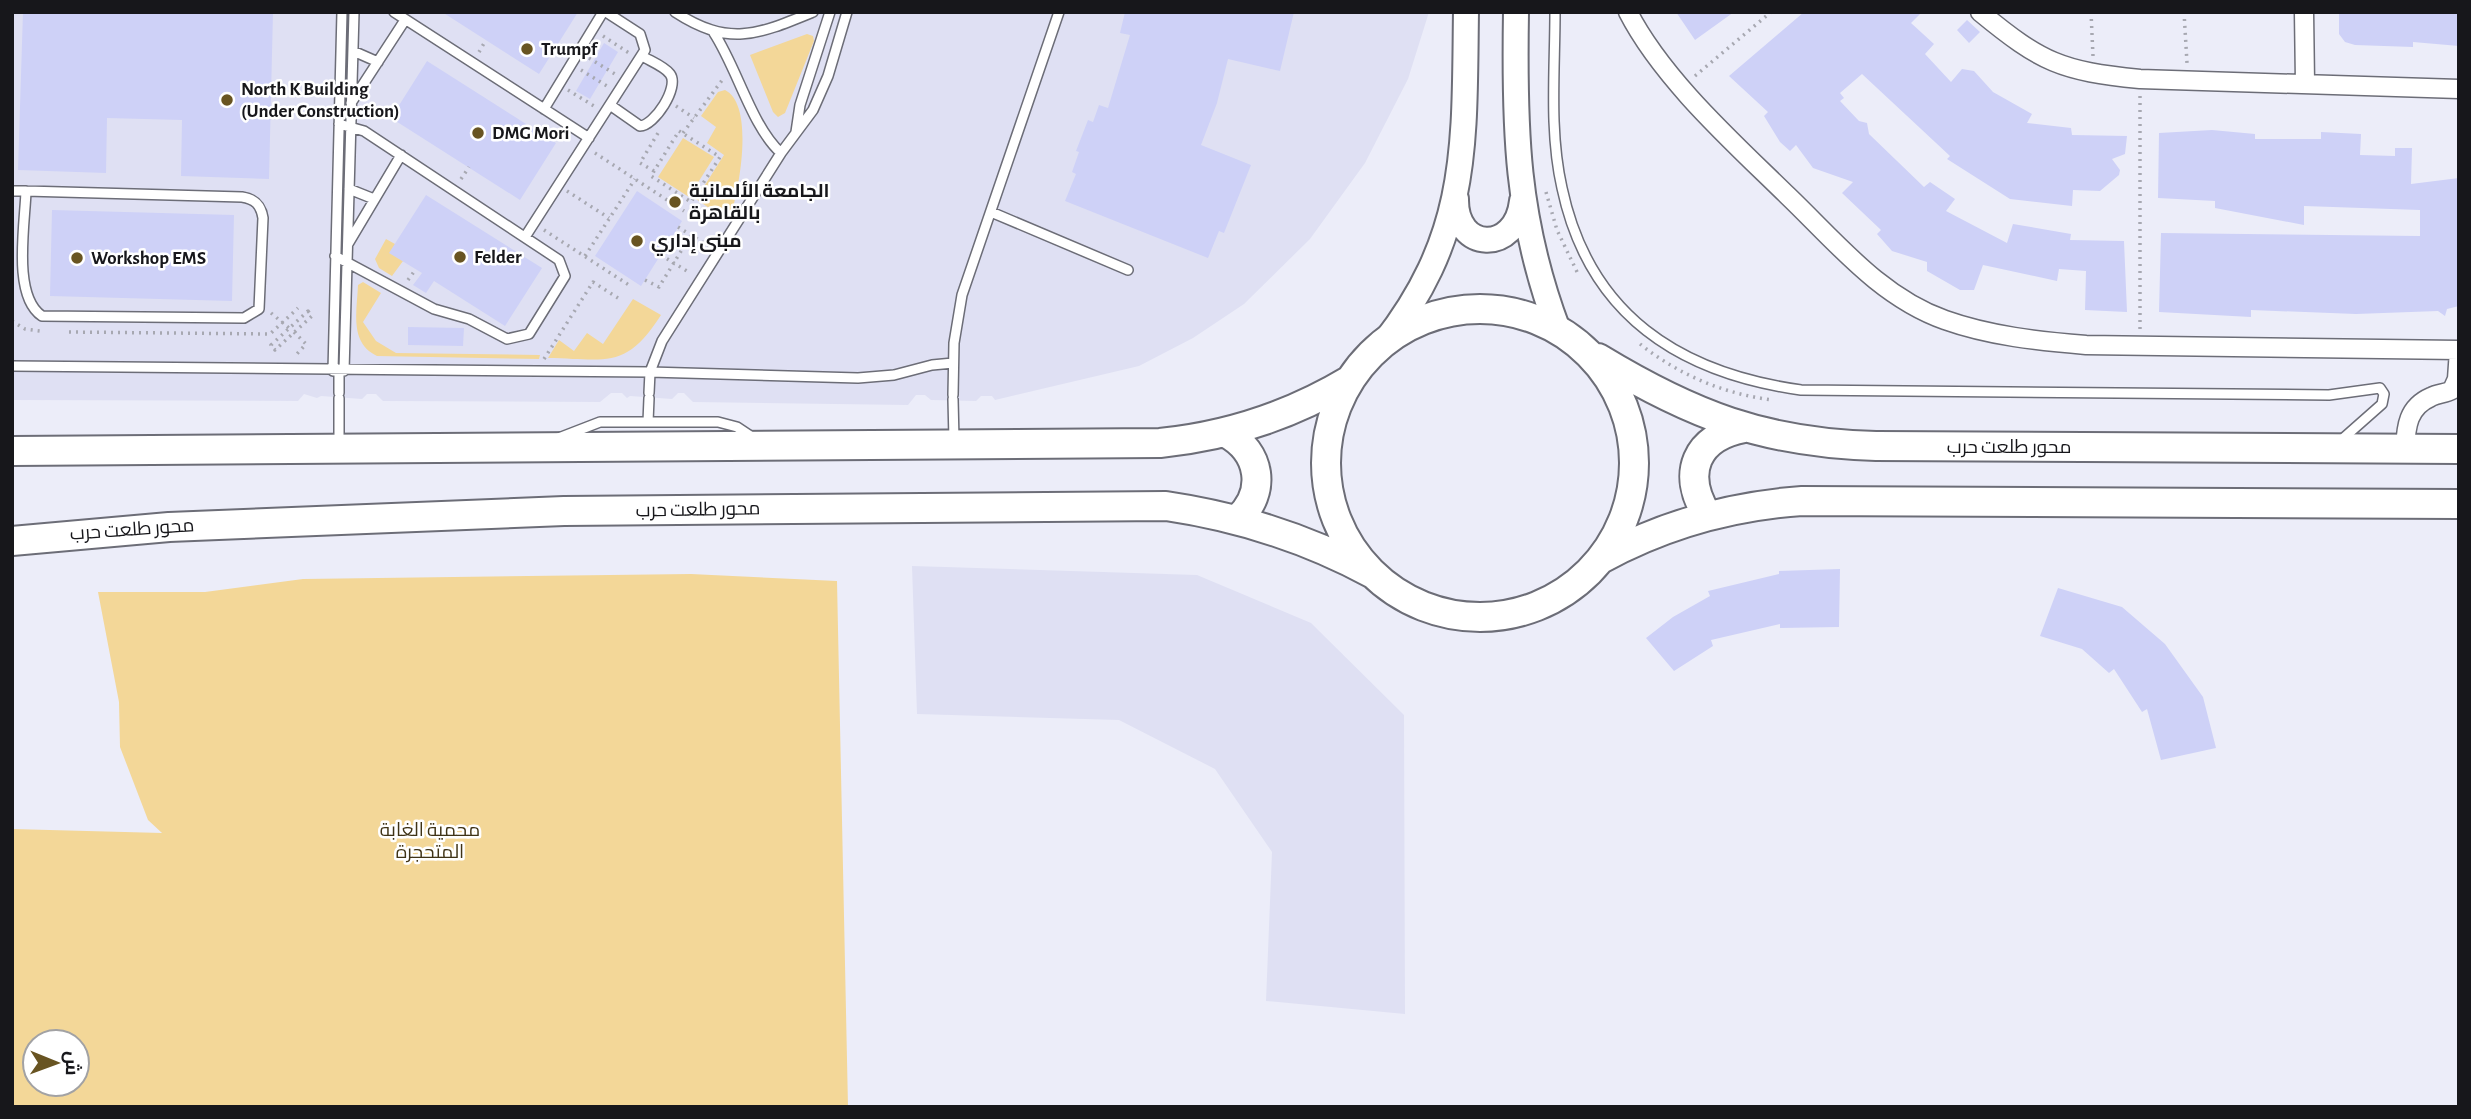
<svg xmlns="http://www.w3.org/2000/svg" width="2471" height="1119" font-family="'Alegreya Sans',Cairo,sans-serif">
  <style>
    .built { fill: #dfe0f3 }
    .green { fill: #f3d798; fill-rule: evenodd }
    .building { fill: #ced1f7 }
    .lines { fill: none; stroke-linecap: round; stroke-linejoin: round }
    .lane-casing { stroke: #6c6d77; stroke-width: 12 }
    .street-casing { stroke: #6c6d77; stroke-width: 21 }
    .secondary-casing { stroke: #6c6d77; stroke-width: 28 }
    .primary-casing { stroke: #6c6d77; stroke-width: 32 }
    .path { stroke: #a7a8b1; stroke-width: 3.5; stroke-dasharray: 2 5; stroke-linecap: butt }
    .lane { stroke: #fff; stroke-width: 9 }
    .street { stroke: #fff; stroke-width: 18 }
    .secondary { stroke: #fff; stroke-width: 24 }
    .primary { stroke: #fff; stroke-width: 28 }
    .poi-dot { fill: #685422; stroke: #fff; stroke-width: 2.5 }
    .labels { text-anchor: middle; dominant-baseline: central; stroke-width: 5; stroke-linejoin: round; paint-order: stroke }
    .poi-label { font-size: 19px; font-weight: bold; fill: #17171b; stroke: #fff; text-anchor: start }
    .street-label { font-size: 19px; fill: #17171b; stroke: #fff }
    .park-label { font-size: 19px; fill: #3f3316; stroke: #fff }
  </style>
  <rect width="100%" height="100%" fill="#ecedf9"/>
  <!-- built -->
  <path class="built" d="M12,12H1429L1408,79L1365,163L1310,239L1244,304L1193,338L1139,366L995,400L992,396H981L976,401L931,400L925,395H916L908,405L693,402L684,393H678L672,399L630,396L627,398L622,393H611L600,402L383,401L376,394H367L362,399L321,396L317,398L304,394L298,401L12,400Z
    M912,566L1197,575L1311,623L1404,715L1405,1014L1266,1001L1272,852L1215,769L1119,720L917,714Z"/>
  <!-- green -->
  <path class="green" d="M807,34L813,36L814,41L785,113L778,117L773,112L750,55Z
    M725,90C755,105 739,189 731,215L722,217L696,199L724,155L707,143L716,127L701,116L718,92Z
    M683,138L714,157L689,197L658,177Z
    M386,239L395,244L403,261L392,276L379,268L375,259Z
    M363,282L381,293L363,322L376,341L396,353L540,355L539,359L377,356C349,343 357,311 358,285Z
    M633,299L661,315C626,370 607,359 548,358L559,340L574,351L587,333L603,344Z
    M691,574L837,581L848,1107H12V829L162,833L148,820L120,747L119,702L98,592H205L303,579ZM35,1042H77V1084H35Z"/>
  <!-- building -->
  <path class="building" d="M23,12H273L269,179L181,176L182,120L107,118L106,173L18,170Z
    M442,12H578L539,74Z
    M1125,12H1294L1280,71L1228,59L1217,103L1201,145L1251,165L1224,233L1219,231L1208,258L1065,201L1076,174L1072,172L1079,152L1076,151L1088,120L1093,122L1099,105L1108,108L1130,35L1120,33Z
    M1676,12H1734L1695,40Z
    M1804,12H1922L1911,23L1934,44L1925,54L1951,82L1962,69L1974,71L1993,92L2032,114L2027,123L2071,128L2072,135L2127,136L2125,154L2112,159L2120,170L2119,175L2100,191L2073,190L2072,206L2010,199L1947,159L1950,156L1862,74L1840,93L1844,98L1840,101L1859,121L1867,123L1869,134L1924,187L1930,182L1955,199L1946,211L2007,243L2013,224L2071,234L2070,240L2124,241L2127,312L2085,310L2086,271L2059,269L2057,281L1983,265L1974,290H1960L1927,271V262L1892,251L1877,234L1881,230L1842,193L1853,182L1813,168L1796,145L1790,151L1780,142L1764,116L1768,112L1729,76Z
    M2339,12H2459V46L2413,42V47L2355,45L2345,42L2339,34Z
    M1967,20L1980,32L1969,43L1957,30Z
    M604,43L618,52L590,99L576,91Z
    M427,61L556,143L520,200L391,118Z
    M2212,130L2255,134V139H2321V132L2361,134L2360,155L2395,156V148H2412L2411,184L2459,178V306L2447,309L2445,316L2438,311L2356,314L2251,310V317L2159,312L2161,233L2420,236V210L2304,206V225L2215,208V201L2158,198L2159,133Z
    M637,191L682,221L641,286L595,256Z
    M426,195L542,268L505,326L434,281L426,293L413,285L422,273L389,253Z
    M52,210L234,215L232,301L50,296Z
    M408,327L464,328L463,346L408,345Z
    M1840,569L1839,627L1780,628V624L1711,640L1713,646L1674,671L1646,638L1673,617L1710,596L1708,591L1779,574V571Z
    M2058,588L2122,607L2165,644L2203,697L2216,748L2161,760L2147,709L2142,712L2114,669L2109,673L2082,649L2040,636Z"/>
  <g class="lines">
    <defs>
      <path id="lane" d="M394,12L589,138
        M675,12C729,47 757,35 813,12
        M1555,12C1555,70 1549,131 1562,188C1589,315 1679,373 1801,390L2329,395L2380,388L2384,394L2382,404L2339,442
        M714,33C737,68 752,127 781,153
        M353,51L378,62
        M351,103L405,20
        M610,105L640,126C654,126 680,87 670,74C664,66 650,61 642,56
        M544,109L603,12
        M796,132L800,105L830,12
        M349,189L374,199
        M12,191H26L242,197C255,199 261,205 263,218L259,309L244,318L42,316C12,296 25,224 26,191
        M991,212L1128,270
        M525,237L645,50L640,34L606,12
        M348,244L401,155
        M335,256L434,309L469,319L507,339L529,334L565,276L559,260L364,131L339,124
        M12,366L650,372L858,378L894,375L932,365L953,363
        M333,371L342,12
        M344,371L354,12
        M339,393V371
        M649,393L650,372L662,341L781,153L813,110L828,76L847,12
        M953,395L954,343L962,295L1059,12
        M953,399L954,440
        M648,422L649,398
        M556,439L600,422H718L737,427L755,439
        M339,445V398"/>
      <path id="street" d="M1628,12C1663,80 1734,143 1788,196C1836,242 1880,297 1945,320C1990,336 2038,341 2086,345L2459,350
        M1980,12C2042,63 2061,71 2140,79L2459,89
        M2304,12L2305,83
        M2405,449C2406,426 2408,407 2431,397C2438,393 2445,394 2452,390L2457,379L2459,350"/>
      <path id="secondary" d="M1516,12C1514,129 1516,219 1558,330
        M1456,199C1455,252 1516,254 1522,201
        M1384,343C1470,233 1464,144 1466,12"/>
      <path id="primary" d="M1326 463a154 154 0 1 1 308 0a154 154 0 1 1-308 0Z
        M1598,358C1692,415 1764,443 1876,446L2459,449
        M1226,433C1261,452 1267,492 1238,519
        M12,451L1160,443C1229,436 1290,416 1350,380
        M1707,515C1681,473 1696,437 1744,428
        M12,541L169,527L564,511L1166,506C1240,517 1307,538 1373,574
        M1601,559C1665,524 1730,506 1802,501L2459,504"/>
    </defs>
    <!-- lane casing -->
    <use href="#lane" class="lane-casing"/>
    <!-- street casing -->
    <use href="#street" class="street-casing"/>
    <!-- secondary casing -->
    <use href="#secondary" class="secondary-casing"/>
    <!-- primary casing -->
    <use href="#primary" class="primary-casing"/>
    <!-- path -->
    <path class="path" d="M2091,12L2093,56
      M2184,12L2187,63
      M603,36L629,53
      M479,52L486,40
      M589,58L615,74
      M581,70L607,86
      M1695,76L1771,12
      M568,90L594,106
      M676,106L694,118
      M679,131L720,157L691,202L651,176Z
      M683,133L723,79
      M595,153L684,211
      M654,171L640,163L658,133
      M461,179L469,167
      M567,191L609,218
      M1546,192L1557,230L1579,276
      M678,227L709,246
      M544,230L632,287
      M661,255L690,273
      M585,256L635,179
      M408,280L416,269
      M645,280L659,287L691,235
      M308,311L312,316L275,350L271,345Z
      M271,313L289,328
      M12,321L25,329L40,331
      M2140,329V95
      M69,332L270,334L298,308
      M294,332L306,344L295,356
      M1640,344C1679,375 1724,394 1773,400
      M544,359L593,282L618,298"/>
    <!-- lane -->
    <use href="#lane" class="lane"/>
    <!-- street -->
    <use href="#street" class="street"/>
    <!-- secondary -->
    <use href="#secondary" class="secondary"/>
    <!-- primary -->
    <use href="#primary" class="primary"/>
  </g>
  <!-- markers -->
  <g class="poi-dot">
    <circle cx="527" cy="49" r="7"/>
    <circle cx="227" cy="100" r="7"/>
    <circle cx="478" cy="133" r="7"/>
    <circle cx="675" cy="202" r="7"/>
    <circle cx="637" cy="241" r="7"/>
    <circle cx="460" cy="257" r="7"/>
    <circle cx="77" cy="258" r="7"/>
  </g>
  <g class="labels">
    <!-- poi labels -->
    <g class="poi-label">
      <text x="541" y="49">Trumpf</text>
      <text x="241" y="89">North K Building<tspan x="241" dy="22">(Under Construction)</tspan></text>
      <text x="492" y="133">DMG Mori</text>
      <text x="689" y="191">الجامعة الألمانية<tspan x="689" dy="22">بالقاهرة</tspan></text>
      <text x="651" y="241">مبنى إداري</text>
      <text x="474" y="257">Felder</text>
      <text x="91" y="258">Workshop EMS</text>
    </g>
    <!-- street labels -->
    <g class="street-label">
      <text x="2009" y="447">محور طلعت حرب</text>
      <text transform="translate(698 510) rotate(-1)">محور طلعت حرب</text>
      <text transform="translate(132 530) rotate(-4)">محور طلعت حرب</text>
    </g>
    <!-- park labels -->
    <g class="park-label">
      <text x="430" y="830">محمية الغابة<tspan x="430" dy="22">المتحجرة</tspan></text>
    </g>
  </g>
  <!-- border -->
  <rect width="2471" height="1119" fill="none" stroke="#17171b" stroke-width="28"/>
  <!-- north arrow -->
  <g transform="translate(56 1063) rotate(91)"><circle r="33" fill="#ffffff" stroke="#a2a2a4" stroke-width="2"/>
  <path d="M0-5L12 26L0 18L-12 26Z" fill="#685422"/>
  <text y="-10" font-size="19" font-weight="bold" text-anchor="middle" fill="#17171b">ش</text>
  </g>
</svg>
